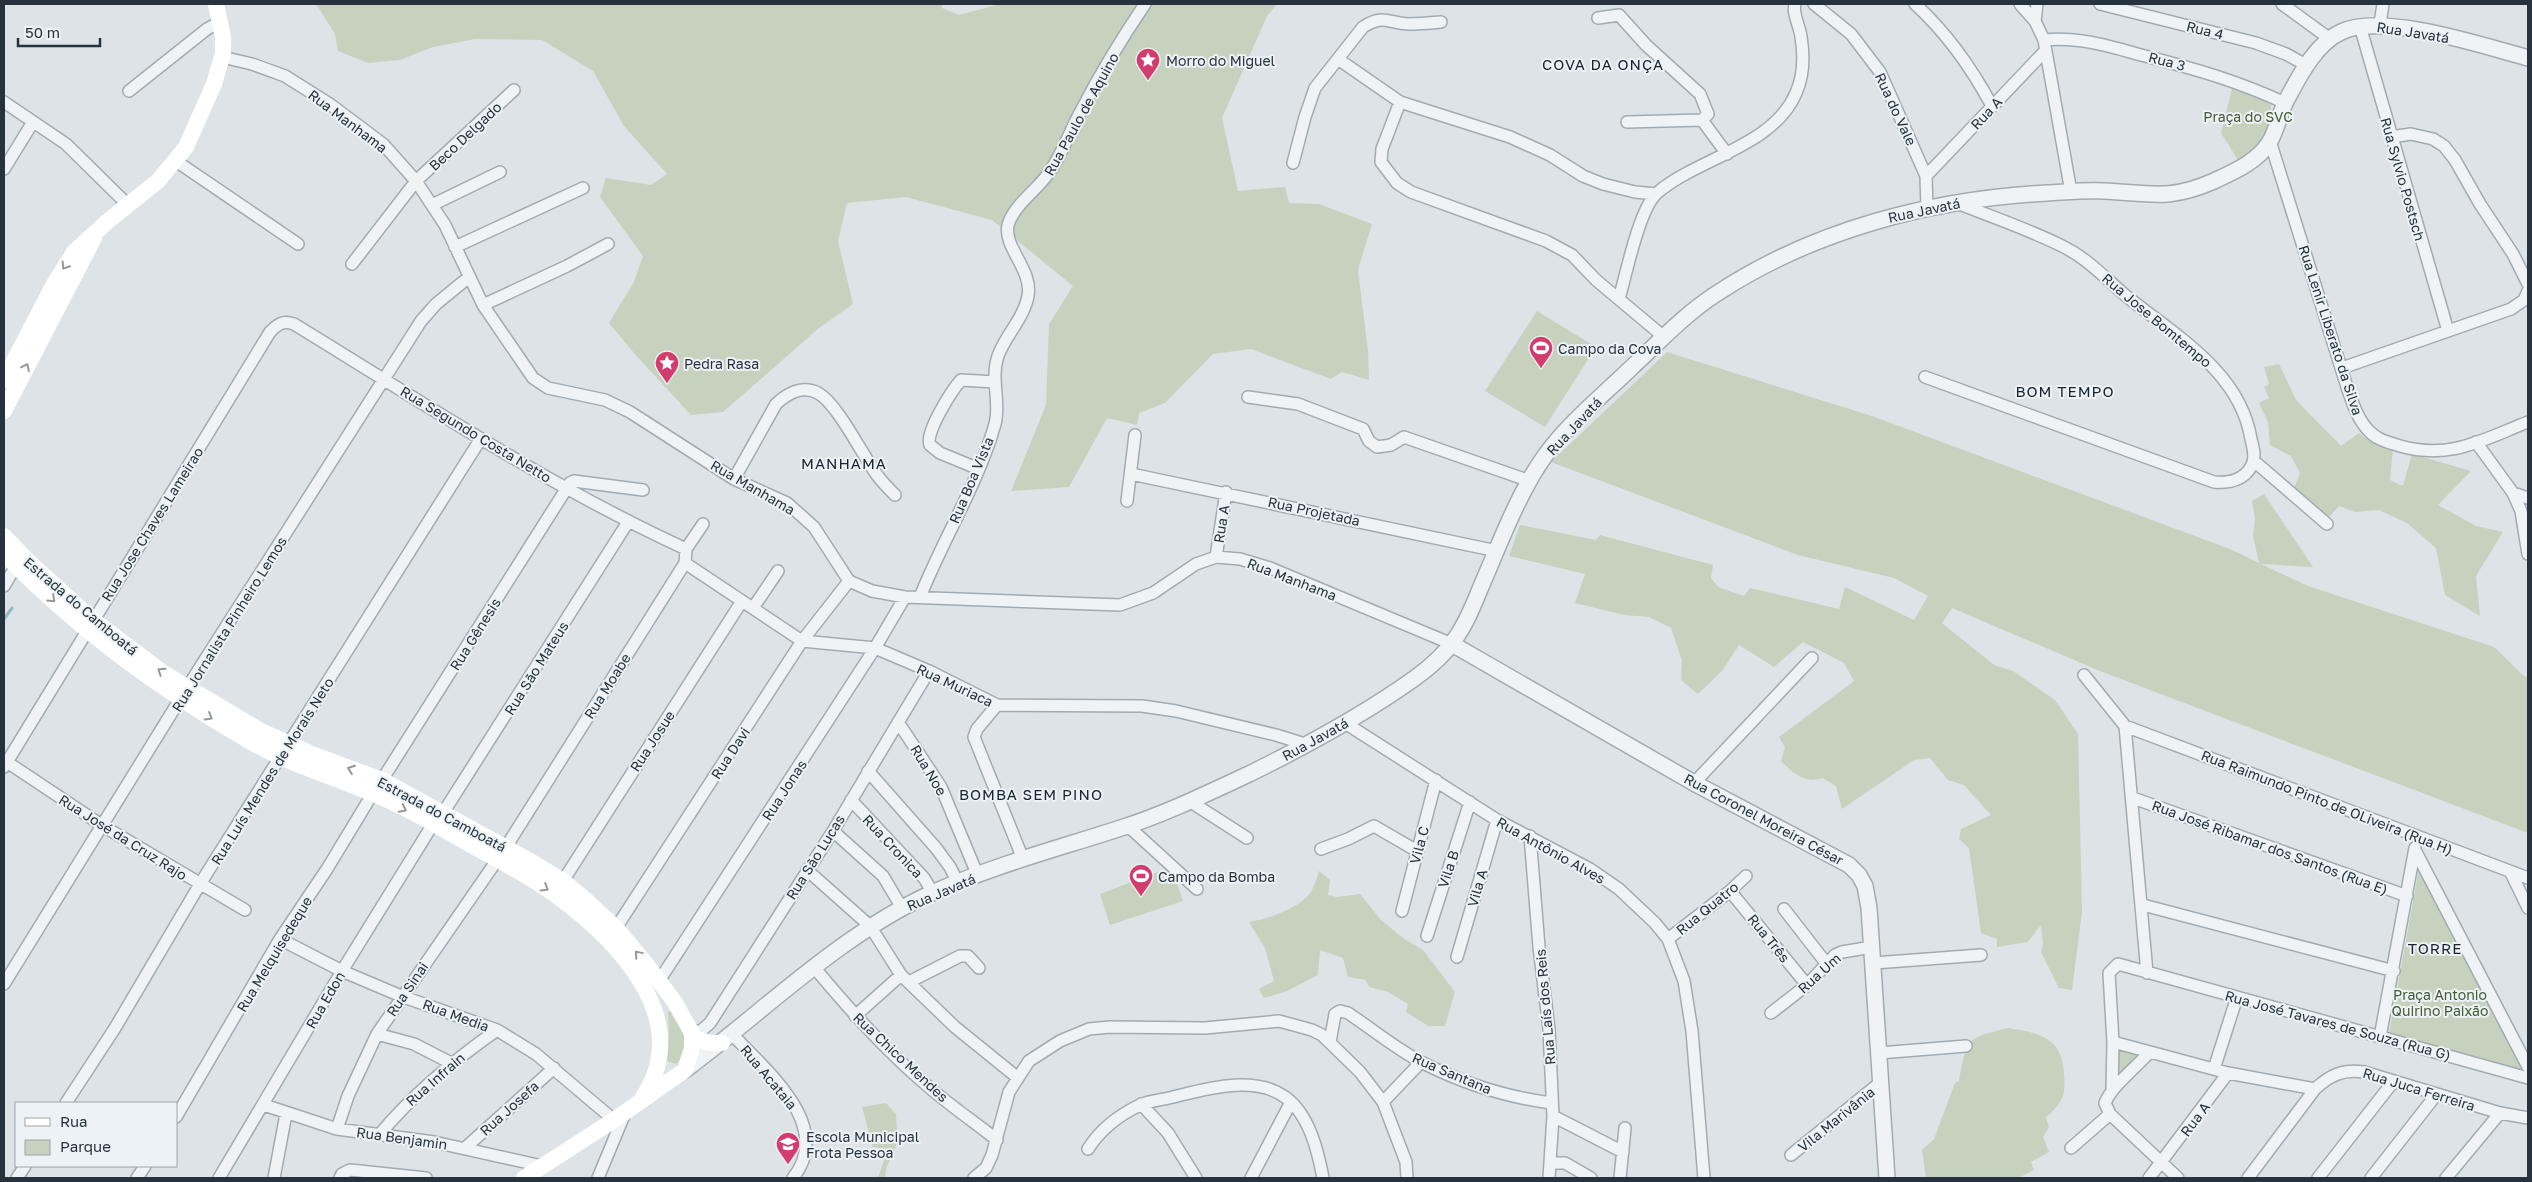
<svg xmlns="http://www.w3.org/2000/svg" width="2532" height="1182" font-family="'Golos Text',sans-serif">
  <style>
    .green { fill: #c6d2be }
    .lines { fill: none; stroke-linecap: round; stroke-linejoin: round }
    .stream { stroke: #96b8c9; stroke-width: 3 }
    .minor-casing { stroke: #a2abb1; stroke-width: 14 }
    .tertiary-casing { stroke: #a2abb1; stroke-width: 18 }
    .minor { stroke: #f0f3f6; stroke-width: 11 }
    .tertiary { stroke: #f0f3f6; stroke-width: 15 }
    .secondary { stroke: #fff; stroke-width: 16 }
    .oneway { stroke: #92999e }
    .labels { text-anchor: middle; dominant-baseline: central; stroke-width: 4; stroke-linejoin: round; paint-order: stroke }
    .street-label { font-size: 14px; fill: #26333e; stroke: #ecf2f5 }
    .poi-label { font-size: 14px; fill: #26333e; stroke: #ecf2f5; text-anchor: start }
    .park-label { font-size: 14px; fill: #425a33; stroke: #ecf2f5 }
    .neighbourhood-label { font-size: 15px; letter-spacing: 1px; fill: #18242f; stroke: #ecf2f5 }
  </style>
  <rect width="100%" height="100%" fill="#dde3e7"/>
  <!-- green -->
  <path class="green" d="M316,4H942V8L959,15L1000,4H1277L1267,16L1222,118L1238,191L1285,187L1289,203L1319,204L1372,224L1358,270L1368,351L1369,380L1342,372L1331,379L1251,349L1213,354L1165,403L1139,413L1137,425L1107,418L1069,487L1011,491L1046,405L1049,324L1073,286L992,220L906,197L847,203L838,241L853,304L819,328L723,412L691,415L634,353L609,323L634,282L643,256L600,197L606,178L651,185L667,174L624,126L593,71L542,40L475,39L433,47L400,60L368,63L338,51L335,34Z
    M2233,85L2271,100C2273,124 2259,150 2240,163L2221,133Z
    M1537,311L1596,347L1545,427L1485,391Z
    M1667,352L1872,416L2230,549L2259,563L2253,536L2255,518L2252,501L2264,494L2313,567L2261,564L2308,586L2494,647L2524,676L2528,677V833L2100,671L1952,608L1942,623L1994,665L2013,671L2055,700L2078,734L2082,912L2072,990L2059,988L2041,952L2043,943L2041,925L2028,942L1997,947V939L1981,933L1969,848L1959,839L1961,829L1991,815L1964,785L1948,780L1930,758L1914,760L1842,809L1836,786L1822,778C1805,784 1793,773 1781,761L1785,747L1779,737L1854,681L1844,663L1803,642L1774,667L1739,645L1722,671L1698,694L1681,680L1682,661L1671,628L1649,617L1624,615L1575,603L1585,574L1509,556L1520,525L1596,540L1600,535L1713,565L1711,578L1718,587L1744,596L1750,588L1839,609L1845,587L1914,620L1928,596L1894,578L1798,555L1551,462Z
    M2279,364L2296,400L2341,446L2359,433L2371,442L2393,448L2390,480L2403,486L2412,454L2471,471L2438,505L2476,526L2503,532L2476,576L2480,616L2445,595L2436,548L2407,523L2379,510L2355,512L2339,506L2329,517L2293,491L2300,473L2291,456L2270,445L2268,422L2259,403L2269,398L2264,387L2269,384L2264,367Z
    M1171,867L1183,901L1110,925L1100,894Z
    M2419,869L2528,1073L2389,1034Z
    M1319,871L1330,880L1328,895L1337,897L1360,894L1381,920L1403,938L1423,950L1455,992L1445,1026H1428L1406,1012L1408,1004L1388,992L1369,987L1366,980L1348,977L1343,958L1320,950L1318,975L1287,991L1264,998L1259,989L1274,981L1265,948L1249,922C1268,919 1303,907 1312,890C1315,884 1317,877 1319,871Z
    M674,1007C682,1025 695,1049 676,1064L664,1060L669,1035L668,1012Z
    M2008,1028C2039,1033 2062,1037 2064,1073C2065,1082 2065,1093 2061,1100C2058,1107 2050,1113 2046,1118L2049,1127L2043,1137L2049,1152L2031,1162L2034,1170L2018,1178H1926L1922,1150L1934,1139L1955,1083L1959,1081C1968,1037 1964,1039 2008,1028Z
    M2113,1042L2149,1053L2112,1089Z
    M886,1103L896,1114L897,1132L899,1139L886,1169L885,1178H878L888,1149L873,1147L862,1107Z"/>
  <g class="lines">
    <!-- stream -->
    <path class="stream" d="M4,619L12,608"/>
    <defs>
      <path id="minor" d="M1814,4L1851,34L1880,72L1926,176L1927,209
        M1915,4C1948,34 1971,67 1992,106
        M2020,4L2035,21L2044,40L2071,192
        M2100,4L2256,43L2286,54L2306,65
        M2282,4L2330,39
        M1598,18L1619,15L1646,45L1700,94L1708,114L1702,120
        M2035,21L2037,4
        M2380,24L2383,4
        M2360,26L2448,331
        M2044,40C2078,36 2112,47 2145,56C2195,69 2238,81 2285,103
        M222,57L252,64L285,76L331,105L383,144L416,181L445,225L483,305L533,378L548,388L605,400L630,412L734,479L787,503L814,527L849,581L872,591L905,597L1120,605L1153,593L1196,564L1216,557L1240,559L1270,568L1452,644
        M1338,59L1400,102L1510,137L1550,155L1583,176L1603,184L1635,192L1656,194
        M129,91L207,29L220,22
        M4,102L66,144L128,205
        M1400,102L1382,149L1381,162L1397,183L1411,192L1546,241L1572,255L1596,280L1664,337
        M1627,122L1702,120L1727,154
        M2391,137L2411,134L2433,139L2444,146L2455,160L2480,204L2513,254L2528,284
        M2270,141L2348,390C2353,404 2358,420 2369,431C2377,440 2388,442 2400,446C2450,460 2482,440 2528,422
        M176,161L298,244
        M1293,163L1305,117L1315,88L1363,27C1383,14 1388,23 1408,24C1419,24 1430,23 1441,22
        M4,169L33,122
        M1926,176L2046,50
        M432,205L500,172
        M455,247L583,188
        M352,264L416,181L514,90
        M1619,299C1626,275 1639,209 1657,193C1697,158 1773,147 1796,93C1804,75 1804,55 1801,37C1800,27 1792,13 1795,4
        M483,305L567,266L608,244
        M2342,368L2511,309L2524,300L2528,291
        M1925,377L2214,482C2229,483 2244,481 2252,465C2256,457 2253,447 2251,439C2240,371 2174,335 2125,295C2104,277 2087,258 2062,246C2028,229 1992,217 1957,203
        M1248,397L1298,404L1363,429L1369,441L1377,447L1391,445L1404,437L1530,481
        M2476,442L2513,493L2521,511L2528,554
        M2254,461L2327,524
        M979,469L940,453L930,445C924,434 952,390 961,380L995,382
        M1131,474L1497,551
        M734,479L776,404C788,393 802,385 818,393C837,403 863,456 877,475C882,482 889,489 895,495
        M2513,493L2528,498
        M1127,501L1135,435
        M1216,557L1226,492
        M685,563L802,641L875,648L929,671L997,705L1142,706L1176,711L1276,735L1308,745
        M4,586L16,566
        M920,597C943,539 978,484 995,424C1001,402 990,379 998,356C1005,336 1024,318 1028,296C1033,270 1003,247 1008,225C1014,204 1039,189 1050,171C1063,153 1070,130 1081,111C1100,74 1122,38 1145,4
        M753,608L778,571
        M2084,675L2125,726L2147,973
        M997,705L977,729L974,737L1023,859
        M898,722L941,787L978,876
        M1345,723L1497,820L1590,869L1619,889L1655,923L1668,939L1684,981L1692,1031L1704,1178
        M2125,726L2528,878
        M4,760L103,826L245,910
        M4,767L270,332C278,324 283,320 294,324C423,403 549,486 686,549
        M868,771L936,848L950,867L958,883
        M382,780L570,483L574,481L643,490
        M1694,783L1812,658
        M2133,798L2407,896
        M851,800L924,878L933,893
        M1191,802L1247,838
        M443,813L628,522
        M1128,826L1197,889
        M833,831L883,876L902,908
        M1530,836L1539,947L1549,1029L1553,1116L1549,1178
        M1321,849L1348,839L1374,826L1417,851
        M2415,850L2528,1067
        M807,870L870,926L901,975L955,1027L1018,1078
        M2510,871L2528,908
        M563,881L742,601
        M1730,891L1807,985
        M2143,905L2394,971
        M1784,909L1826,963
        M1402,911L1436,780
        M616,928L802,641L849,581
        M1427,936L1470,802
        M280,939L342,971L401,996L497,1030L536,1054L614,1120
        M1668,939L1730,891L1746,876
        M1457,957L1497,820
        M1874,963L1981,955
        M813,966C849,1009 886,1051 930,1088C951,1106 974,1122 997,1140
        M659,981L875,648L905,597
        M909,982L960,956H968L979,968
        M4,984L187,688L421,321L436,304L469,277
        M1771,1013L1807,985L1835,955L1842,952L1872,947
        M855,1016L901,975
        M692,1033L702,1030L710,1023L833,831L929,671
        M377,1034L414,1044L451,1063
        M732,1034C765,1070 835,1125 793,1178
        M2380,1037L2415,848
        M1330,1042L1335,1014L1340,1011L1348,1013C1372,1029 1395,1048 1421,1062C1462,1083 1506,1097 1551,1103
        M2113,1042L2228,1073L2315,1089
        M1879,1053L1966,1046
        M2149,1053C2136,1067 2111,1087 2105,1103L2110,1114L2178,1178
        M2214,1069L2237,997
        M2112,1089L2113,1042L2109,973L2118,964L2528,1078
        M1383,1102L1421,1062
        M66,1103L115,1028L200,884L480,440
        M1141,1104L1168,1133L1196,1178
        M264,1105L337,1129L434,1142L542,1166
        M1553,1116L1623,1152
        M176,1117L280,939L327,869L373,793
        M337,1129L348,1096L377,1034L506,847L685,563L686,549L703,524
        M380,1134C414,1093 453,1061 497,1030
        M465,1148L554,1068
        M2071,1148L2110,1114
        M1088,1149C1100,1130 1119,1115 1140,1105C1148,1101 1160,1100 1169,1098C1203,1090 1253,1074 1285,1097C1309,1114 1318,1151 1323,1178
        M1791,1155L1881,1082
        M1550,1163H1565L1591,1178
        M17,1178L25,1166
        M137,1178L145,1166
        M219,1178L342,971L433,824
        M274,1178L286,1114
        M340,1178L342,1174L350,1170L426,1178
        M598,1178L625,1113
        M974,1178L986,1168L992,1155L1009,1092L1029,1061L1060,1041L1089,1029L1110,1027L1205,1028L1279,1021L1312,1030L1322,1035L1360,1072L1383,1102L1406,1162L1407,1178
        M1251,1178L1291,1102
        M1620,1178L1625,1128
        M2149,1178L2228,1073
        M2248,1178L2315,1089C2330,1075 2343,1069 2364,1072L2500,1113L2528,1118
        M2318,1178L2393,1082
        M2371,1178L2436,1095
        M2446,1178L2500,1113"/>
      <path id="tertiary" d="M1452,644L1694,783L1849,865L1859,875L1865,886L1869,908L1887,1178
        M685,1070C767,1009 838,936 932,893C994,865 1060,848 1124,827C1167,813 1208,793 1249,774C1306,746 1362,716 1415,678C1429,668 1445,654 1455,639C1466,624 1473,606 1480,589C1498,548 1514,504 1538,466C1562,428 1599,399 1631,368C1658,343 1685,314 1716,294C1813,230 1932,199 2047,193C2066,192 2085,190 2104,191C2150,193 2169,201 2214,181C2233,172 2257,162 2269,143C2277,130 2279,115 2286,101C2299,77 2315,44 2341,32C2382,12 2484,46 2528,58"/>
    </defs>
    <!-- minor casing -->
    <use href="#minor" class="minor-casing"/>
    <!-- tertiary casing -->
    <use href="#tertiary" class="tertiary-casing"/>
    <!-- minor -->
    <use href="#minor" class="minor"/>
    <!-- tertiary -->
    <use href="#tertiary" class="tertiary"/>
    <!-- secondary -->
    <path class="secondary" d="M4,380L54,284L74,252L108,221L158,181L186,147L214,84L223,53V37L216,4
      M4,411L94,238
      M4,536L29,562L93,620L162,672L261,731L312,754L382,780L532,862L563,881L587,901L616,928L647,965L674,1001L692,1033V1048L685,1070L614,1120L524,1178
      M4,554C77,629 160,690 251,742C289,764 331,776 371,793C406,807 439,827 471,845C500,861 530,876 557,896C617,940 695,1019 643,1097
      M693,1038L710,1043H722"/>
  </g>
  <!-- one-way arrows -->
  <defs><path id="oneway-chevron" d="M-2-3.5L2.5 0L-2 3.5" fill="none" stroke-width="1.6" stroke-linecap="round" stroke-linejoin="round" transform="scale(1.25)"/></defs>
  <g class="oneway">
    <use href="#oneway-chevron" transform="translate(65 266) rotate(122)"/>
    <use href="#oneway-chevron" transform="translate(26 367) rotate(-64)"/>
    <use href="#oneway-chevron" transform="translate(52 599) rotate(43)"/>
    <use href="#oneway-chevron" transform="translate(161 671) rotate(-146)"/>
    <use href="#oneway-chevron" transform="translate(209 717) rotate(31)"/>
    <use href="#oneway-chevron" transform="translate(351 769) rotate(-160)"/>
    <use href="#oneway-chevron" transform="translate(403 809) rotate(27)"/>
    <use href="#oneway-chevron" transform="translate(545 888) rotate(32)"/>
    <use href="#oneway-chevron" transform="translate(638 954) rotate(-130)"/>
  </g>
  <!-- icons -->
  <defs>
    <symbol id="sight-pin" viewBox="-11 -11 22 30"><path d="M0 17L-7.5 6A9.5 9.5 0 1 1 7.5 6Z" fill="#d23d6e" stroke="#ecf2f5"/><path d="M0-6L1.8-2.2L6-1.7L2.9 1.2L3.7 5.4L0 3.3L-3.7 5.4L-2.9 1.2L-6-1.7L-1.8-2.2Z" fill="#fff"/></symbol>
    <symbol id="stadium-pin" viewBox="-11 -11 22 30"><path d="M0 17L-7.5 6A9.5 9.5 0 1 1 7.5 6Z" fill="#d23d6e" stroke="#ecf2f5"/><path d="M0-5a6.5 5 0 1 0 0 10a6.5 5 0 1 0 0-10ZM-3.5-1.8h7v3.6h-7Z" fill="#fff"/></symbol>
    <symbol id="school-pin" viewBox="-11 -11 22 30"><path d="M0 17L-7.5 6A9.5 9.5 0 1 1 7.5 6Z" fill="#d23d6e" stroke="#ecf2f5"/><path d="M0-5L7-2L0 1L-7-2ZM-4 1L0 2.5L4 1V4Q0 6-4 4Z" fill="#fff"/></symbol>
  </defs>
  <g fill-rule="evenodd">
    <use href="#sight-pin" x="1134" y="46" width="28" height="38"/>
    <use href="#stadium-pin" x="1527" y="334" width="28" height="38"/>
    <use href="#sight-pin" x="653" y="349" width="28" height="38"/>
    <use href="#stadium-pin" x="1127" y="862" width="28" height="38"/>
    <use href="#school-pin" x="774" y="1130" width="28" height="38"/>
  </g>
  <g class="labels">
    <!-- street labels -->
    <g class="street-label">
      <text transform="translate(2205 30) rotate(14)">Rua 4</text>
      <text transform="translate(2413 32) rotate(9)">Rua Javatá</text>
      <text transform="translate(2167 61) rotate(15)">Rua 3</text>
      <text transform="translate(1896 109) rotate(65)">Rua do Vale</text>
      <text transform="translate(1986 113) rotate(-47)">Rua A</text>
      <text transform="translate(1081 114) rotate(-61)">Rua Paulo de Aquino</text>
      <text transform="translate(348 121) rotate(37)">Rua Manhama</text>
      <text transform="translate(465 136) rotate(-43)">Beco Delgado</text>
      <text transform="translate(2403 179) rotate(74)">Rua Sylvio Postsch</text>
      <text transform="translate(1924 210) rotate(-12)">Rua Javatá</text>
      <text transform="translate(2157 320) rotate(40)">Rua Jose Bomtempo</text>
      <text transform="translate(2331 330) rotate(72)">Rua Lenir Liberato da Silva</text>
      <text transform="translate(1574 426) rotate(-47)">Rua Javatá</text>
      <text transform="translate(476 434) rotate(31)">Rua Segundo Costa Netto</text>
      <text transform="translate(971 480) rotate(-67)">Rua Boa Vista</text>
      <text transform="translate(753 487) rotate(30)">Rua Manhama</text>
      <text transform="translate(1314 511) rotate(12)">Rua Projetada</text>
      <text transform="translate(152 524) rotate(-58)">Rua Jose Chaves Lameirao</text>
      <text transform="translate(1221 524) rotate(-81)">Rua A</text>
      <text transform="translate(1292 579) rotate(21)">Rua Manhama</text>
      <text transform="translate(81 606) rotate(40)">Estrada do Camboatá</text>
      <text transform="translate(229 624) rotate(-58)">Rua Jornalista Pinheiro Lemos</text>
      <text transform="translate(475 634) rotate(-58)">Rua Gênesis</text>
      <text transform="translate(536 668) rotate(-58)">Rua São Mateus</text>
      <text transform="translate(955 685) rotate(25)">Rua Muriaca</text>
      <text transform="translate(607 686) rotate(-58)">Rua Moabe</text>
      <text transform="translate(1315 739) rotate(-29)">Rua Javatá</text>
      <text transform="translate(652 741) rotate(-57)">Rua Josue</text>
      <text transform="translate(730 753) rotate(-57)">Rua Davi</text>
      <text transform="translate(929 770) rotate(59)">Rua Noe</text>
      <text transform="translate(272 771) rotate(-58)">Rua Luís Mendes de Morais Neto</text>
      <text transform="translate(784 790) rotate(-57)">Rua Jonas</text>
      <text transform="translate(2327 802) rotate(21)">Rua Raimundo Pinto de OLiveira (Rua H)</text>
      <text transform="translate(442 814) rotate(28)">Estrada do Camboatá</text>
      <text transform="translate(1764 819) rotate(28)">Rua Coronel Moreira César</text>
      <text transform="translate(123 837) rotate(32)">Rua José da Cruz Rajo</text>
      <text transform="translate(1419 845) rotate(-75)">Vila C</text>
      <text transform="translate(893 846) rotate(47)">Rua Cronica</text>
      <text transform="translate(2270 847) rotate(20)">Rua José Ribamar dos Santos (Rua E)</text>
      <text transform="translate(1551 850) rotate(29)">Rua Antônio Alves</text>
      <text transform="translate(815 857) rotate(-58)">Rua São Lucas</text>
      <text transform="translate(1448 869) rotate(-72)">Vila B</text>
      <text transform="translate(1477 888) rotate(-74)">Vila A</text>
      <text transform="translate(941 892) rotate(-23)">Rua Javatá</text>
      <text transform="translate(1707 908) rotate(-39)">Rua Quatro</text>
      <text transform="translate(1769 938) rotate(51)">Rua Três</text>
      <text transform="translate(274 954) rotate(-59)">Rua Melquisedeque</text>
      <text transform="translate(1819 973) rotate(-42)">Rua Um</text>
      <text transform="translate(407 989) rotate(-56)">Rua Sinai</text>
      <text transform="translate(325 1000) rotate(-60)">Rua Edon</text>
      <text transform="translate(1545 1007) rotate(-95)">Rua Laís dos Reis</text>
      <text transform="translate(456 1015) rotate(20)">Rua Media</text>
      <text transform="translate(2338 1025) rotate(15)">Rua José Tavares de Souza (Rua G)</text>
      <text transform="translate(901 1057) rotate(43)">Rua Chico Mendes</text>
      <text transform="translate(1452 1073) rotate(23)">Rua Santana</text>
      <text transform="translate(769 1077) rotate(50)">Rua Acataia</text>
      <text transform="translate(435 1079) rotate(-41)">Rua Infrain</text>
      <text transform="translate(2419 1089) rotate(17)">Rua Juca Ferreira</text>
      <text transform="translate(509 1108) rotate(-42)">Rua Josefa</text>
      <text transform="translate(1836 1119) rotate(-39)">Vila Marivânia</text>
      <text transform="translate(2195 1119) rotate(-53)">Rua A</text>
      <text transform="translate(402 1138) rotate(8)">Rua Benjamin</text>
    </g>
    <!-- poi labels -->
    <g class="poi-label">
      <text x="1166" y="60">Morro do Miguel</text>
      <text x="1558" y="348">Campo da Cova</text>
      <text x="684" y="363">Pedra Rasa</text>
      <text x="1158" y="876">Campo da Bomba</text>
      <text x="806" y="1136">Escola Municipal<tspan x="806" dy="16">Frota Pessoa</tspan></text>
    </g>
    <!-- park labels -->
    <g class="park-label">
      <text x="2248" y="116">Praça do SVC</text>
      <text x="2440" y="994">Praça Antonio<tspan x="2440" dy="16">Quirino Paixão</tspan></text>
    </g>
    <!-- neighbourhood labels -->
    <g class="neighbourhood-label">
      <text x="1603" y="64">COVA DA ONÇA</text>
      <text x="2065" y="391">BOM TEMPO</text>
      <text x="844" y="463">MANHAMA</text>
      <text x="1031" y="794">BOMBA SEM PINO</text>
      <text x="2435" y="948">TORRE</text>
    </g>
  </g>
  <!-- border -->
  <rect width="2532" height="1182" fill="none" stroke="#26333e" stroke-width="10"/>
  <!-- legend -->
  <rect x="15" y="1102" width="162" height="65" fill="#ecf2f5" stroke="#9da6ac"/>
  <rect x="25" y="1118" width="25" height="8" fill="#ffffff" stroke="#9da6ac"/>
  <text x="60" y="1127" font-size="15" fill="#26333e">Rua</text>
  <rect x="25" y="1140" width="25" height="15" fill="#c6d2be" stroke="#9da6ac"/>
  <text x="60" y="1152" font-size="15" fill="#26333e">Parque</text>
  <!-- scale -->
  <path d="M18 38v8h82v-8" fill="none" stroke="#26333e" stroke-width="2.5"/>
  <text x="25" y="38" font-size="15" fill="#26333e" stroke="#ecf2f5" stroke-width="4" paint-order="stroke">50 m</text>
</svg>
